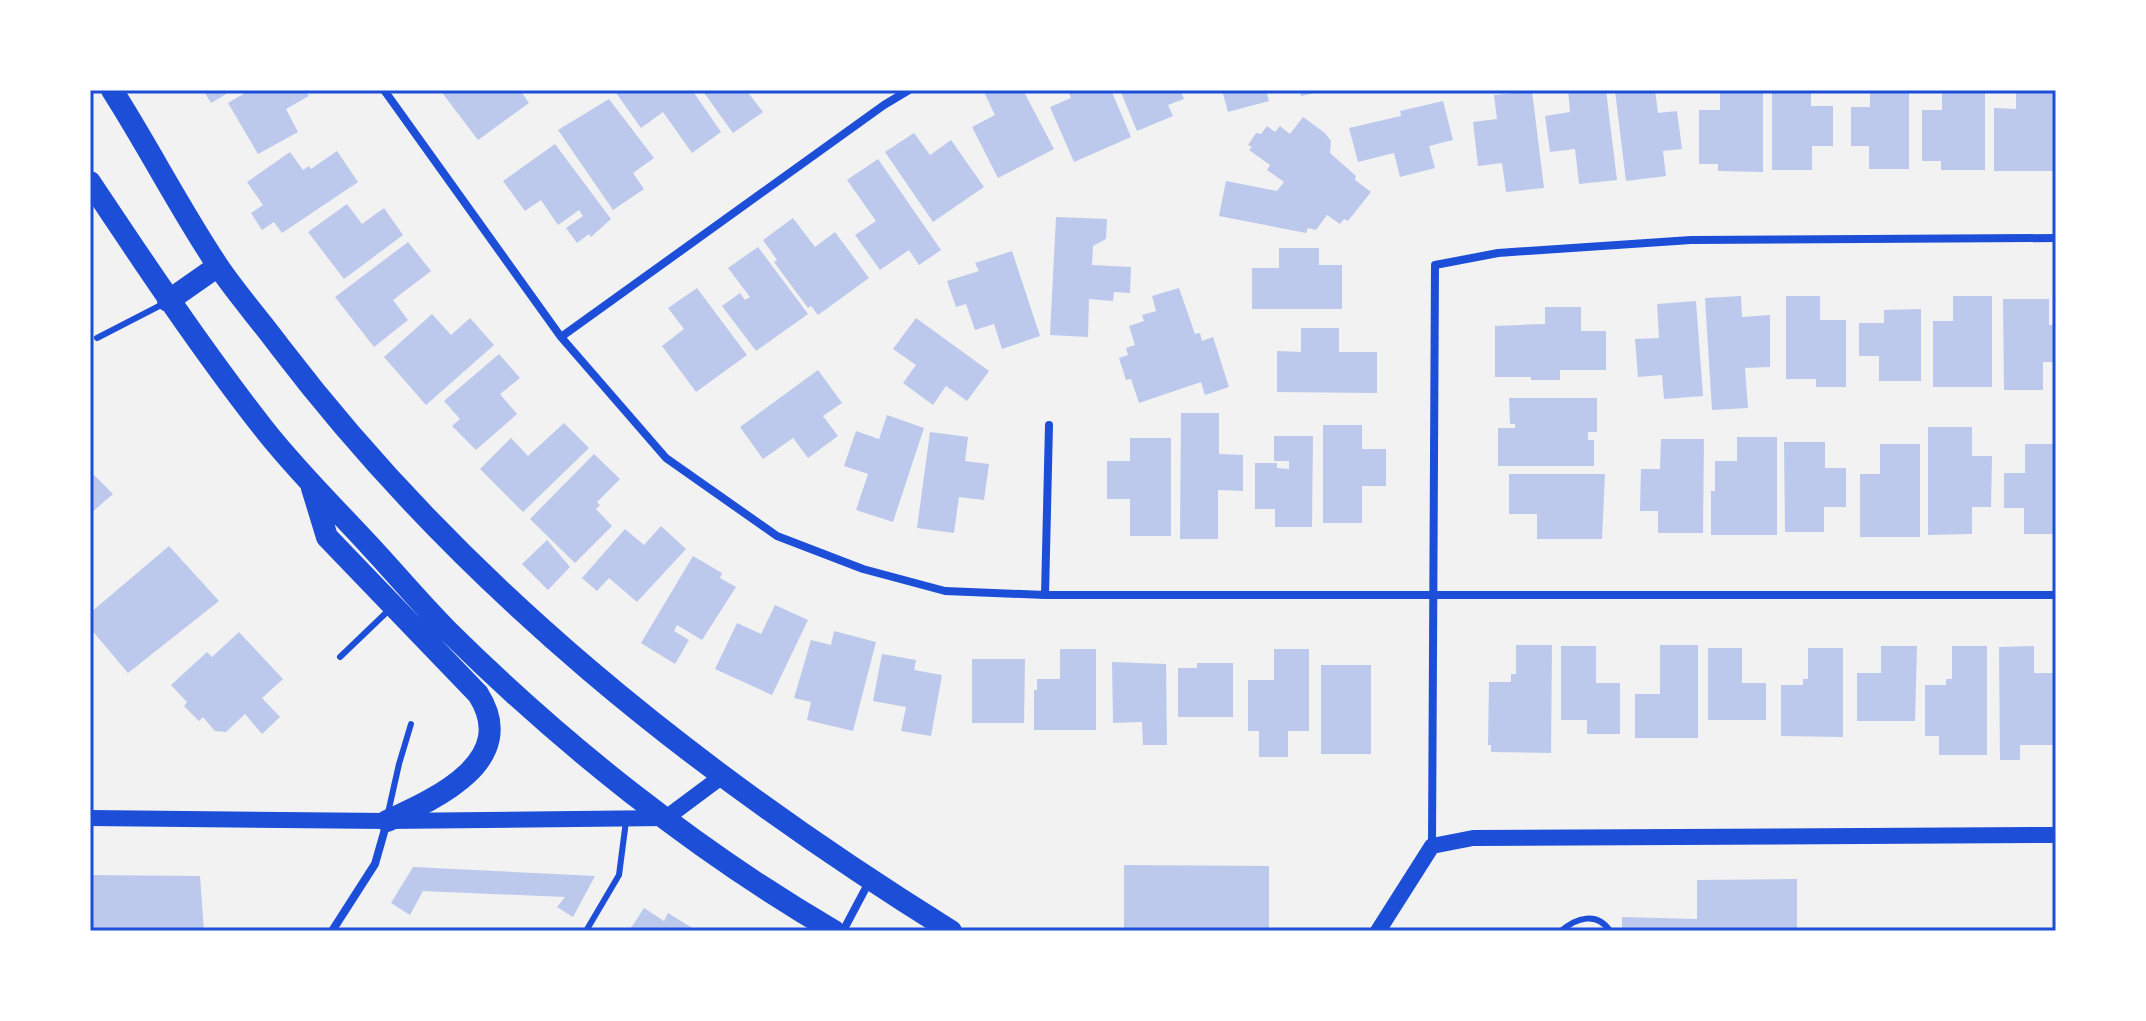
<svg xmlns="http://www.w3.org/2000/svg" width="2146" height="1021" font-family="'DM Sans',sans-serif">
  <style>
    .building { fill: #bdc9ec }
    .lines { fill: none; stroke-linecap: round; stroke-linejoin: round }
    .service { stroke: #1d4ed8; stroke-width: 6 }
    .minor { stroke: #1d4ed8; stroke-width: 8 }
    .secondary { stroke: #1d4ed8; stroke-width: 16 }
    .trunk { stroke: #1d4ed8; stroke-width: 22 }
    .neatline { fill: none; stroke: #1d4ed8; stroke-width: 3 }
  </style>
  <rect width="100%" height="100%" fill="#f2f2f2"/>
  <!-- building -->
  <path class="building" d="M203,90H233L211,103Z
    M250,90H305L309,96L286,109L298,132L258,154L228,103Z
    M440,90H520L529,103L478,140Z
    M614,90H692L721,132L692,153L663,112L641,128Z
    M702,90H746L763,112L733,133Z
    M987,90H1023L1054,149L998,178L972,127L995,115L984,92Z
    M1068,90H1111L1131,137L1074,162L1050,107L1071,98Z
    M1120,90H1180L1184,99L1168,105L1173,116L1137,131Z
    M1222,90H1266L1269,101L1228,112Z
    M1300,90H1323V91L1301,96Z
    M1568,90H1606L1617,180L1579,184L1575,149L1550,152L1545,116L1570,112Z
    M1655,90L1658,113L1677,111L1682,149L1663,151L1666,176L1626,181L1615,91Z
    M1720,90H1763V172L1718,171V164H1699V110H1720Z
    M1772,90H1811V106H1833V146H1812V170H1772Z
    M1870,90H1909V169H1869V146H1851V107H1870Z
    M1942,90H1985V170H1941V161H1922V110H1942Z
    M2016,90H2056L2055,171H1994V108L2016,109Z
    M1532,91L1544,188L1506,192L1502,163L1478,166L1473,122L1497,119L1494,95Z
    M609,99L654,158L633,173L644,189L613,210L558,130Z
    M1443,101L1453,140L1429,146L1435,168L1400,177L1394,153L1358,162L1349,128L1401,116L1400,111Z
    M1303,117L1325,133L1331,141L1330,153L1356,176L1355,180L1371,192L1348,221L1344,219L1340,224L1327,215L1316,230L1308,228L1306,233L1219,216L1226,181L1277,191L1284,182L1267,170L1270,165L1249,150L1252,147L1248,145L1256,133L1261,134L1267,126L1275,132L1280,126L1290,134Z
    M914,133L930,155L951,140L984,187L933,222L885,152Z
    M555,144L611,219L591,237L589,234L577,243L566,228L583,216L579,210L558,225L541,200L525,211L503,181Z
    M337,151L358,182L282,233L274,222L262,230L251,213L263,205L247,182L290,152L303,170L309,166L311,169Z
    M878,159L941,250L919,265L909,250L880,270L855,235L876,221L847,180Z
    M347,204L362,224L384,208L403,235L344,279L308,232Z
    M1056,217L1107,219L1106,239L1093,246L1092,265L1131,267L1130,293L1114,292L1113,301L1089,299L1088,337L1050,335Z
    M793,218L815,247L835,232L869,278L818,315L811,306L808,308L774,262L777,260L763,240Z
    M408,242L431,271L393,300L408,320L374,347L335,297Z
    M758,247L808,314L756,351L722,306L740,293L745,300L750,297L728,268Z
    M1279,248H1319V265H1342V309H1252V268H1279Z
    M1012,251L1040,336L1002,349L994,324L975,330L966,304L956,307L947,281L979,271L975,263Z
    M697,288L747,355L696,392L662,346L684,329L668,308Z
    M1179,288L1195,334L1200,333L1202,341L1213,337L1229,387L1205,395L1201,382L1139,403L1131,379L1126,380L1119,358L1128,355L1126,348L1135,345L1129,326L1144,321L1142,315L1156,311L1152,296Z
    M1741,296L1742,317L1770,315V367L1745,368L1748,408L1712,410L1705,298Z
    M1786,296H1820V320H1846V387H1816V379H1786Z
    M1953,296H1992V387H1933V321H1953Z
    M2003,299H2049V325H2056V362H2043V390H2004Z
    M1696,301L1703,396L1664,399L1662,375L1638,377L1635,339L1659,338L1657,304Z
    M1545,307H1581V331H1606V370H1560V380H1531V377H1495V326L1545,324Z
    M1921,309V381H1879V356H1859V323H1884V310Z
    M432,314L451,335L470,318L494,345L426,405L384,357Z
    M916,318L989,371L967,401L946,386L933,405L903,383L916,365L893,349Z
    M1301,328H1339V352H1377V393L1277,392V351L1301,352Z
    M499,354L520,378L500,394L517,414L476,450L452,426L460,419L444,401Z
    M818,370L842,403L823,416L838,436L808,458L793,438L763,459L740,427Z
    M1509,398H1597V432H1588V440H1594V466H1498V428H1515V424H1510Z
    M1181,413H1219V454L1243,455V491L1218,490V539H1180Z
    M887,415L924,428L893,522L856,510L868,474L844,466L856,431L879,439Z
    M564,423L589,448L523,512L480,469L511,438L528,456Z
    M1323,425H1362V449H1386V486H1362V523H1323Z
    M1928,427H1972V456H1992L1991,507H1972V534L1928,535Z
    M930,432L968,437L965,461L989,464L984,500L959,497L954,533L917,528Z
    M1274,436H1313L1312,527H1275V509H1255V463H1277V468L1289,469V461H1274Z
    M1737,437H1777V535H1711V491H1715V461H1737Z
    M1130,438H1171V536H1130V499H1107V461H1130Z
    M1661,439H1704L1703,533H1658V511H1640L1641,469H1660Z
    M1784,442H1825V468H1846V507H1824V532H1785Z
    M1880,444H1920V537H1860V474H1880Z
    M2025,444H2056V534H2024V508H2004V473H2025Z
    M594,454L620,479L597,502L600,505L596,509L612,526L575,563L530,519Z
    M90,471L113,494L90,514Z
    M1509,474H1605L1602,539H1537V514H1509Z
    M661,526L686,549L637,602L609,578L597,591L582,578L625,529L644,545Z
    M547,540L570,567L548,590L522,564Z
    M169,546L219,601L128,673L90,628V613Z
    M693,556L722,573L720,578L736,587L702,640L677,625L674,631L689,640L675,664L641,643Z
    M775,605L808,620L772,695L715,669L737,623L761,634Z
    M834,631L876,642L853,731L807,720L811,702L794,698L811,640L831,645Z
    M239,632L283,679L262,698L280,717L262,734L245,714L226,732L215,731L203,717L199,721L184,706L187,702L171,685L207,652L212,657Z
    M1516,645H1552L1551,753L1491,752V745H1488L1489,682H1511V674H1516Z
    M1660,645H1698V738H1635V694H1660Z
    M1561,646H1596V683H1620V734H1587V720H1561Z
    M1881,646H1917L1915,721H1857V673H1881Z
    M1952,646H1987V755H1939V736H1925V685H1946V679H1952Z
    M2034,646V673H2056V745H2020V760H2000L1999,647Z
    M1708,648H1742V683H1766V720H1708Z
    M1808,648H1843V737L1781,736V685H1803V679H1808Z
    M1060,649H1096V730H1034V690H1037V679H1060Z
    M1274,649H1309V731H1288V757H1259V731H1248V680H1274Z
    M882,654L916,660L914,670L942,675L931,736L901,731L906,707L873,701Z
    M972,659H1025L1024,723H972Z
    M1112,662L1166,664L1167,745H1143L1142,722L1113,723Z
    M1197,663H1233V717H1178V668H1197Z
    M1321,665H1371V754H1321Z
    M1124,865L1269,866V931H1124Z
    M413,867L595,876L573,917L557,907L565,897L423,891L410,915L391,903Z
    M90,875L200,876L204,931H90Z
    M1797,879V931H1622V917L1697,919V880Z
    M644,908L664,921L668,913L697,931H629Z"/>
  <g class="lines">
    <!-- service -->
    <path class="service" d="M97,338L165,303
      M340,657L389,610
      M388,813L399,764L411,724
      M586,931L619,875L626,821
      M1561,931C1576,918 1597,911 1610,931"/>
    <!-- minor -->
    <path class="minor" d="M384,90L561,337L666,458L777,536L863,569L945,591L1045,595H2056
      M561,337L884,105L909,90
      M1045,595L1049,425
      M1432,845L1435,265L1498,253L1691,240L2056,238
      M332,931L375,864L387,822
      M843,931L869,882"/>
    <!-- secondary -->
    <path class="secondary" d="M90,818L387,821L666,818L721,777
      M1378,931L1432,846L1473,838L2056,835"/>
    <!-- trunk -->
    <path class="trunk" d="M112,90C149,148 180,209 218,266C237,294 260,320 280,347C463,587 697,773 951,931
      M90,182C146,266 202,350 264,429C297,471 334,507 370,546C396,574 421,604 448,631C562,744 695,850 834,931
      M168,301L218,266
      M312,488L327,537L478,694C521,761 435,799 387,821"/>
  </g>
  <!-- border -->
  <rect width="2146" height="1021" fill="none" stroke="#ffffff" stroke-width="184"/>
  <rect x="92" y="92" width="1962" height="837" class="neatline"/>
</svg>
